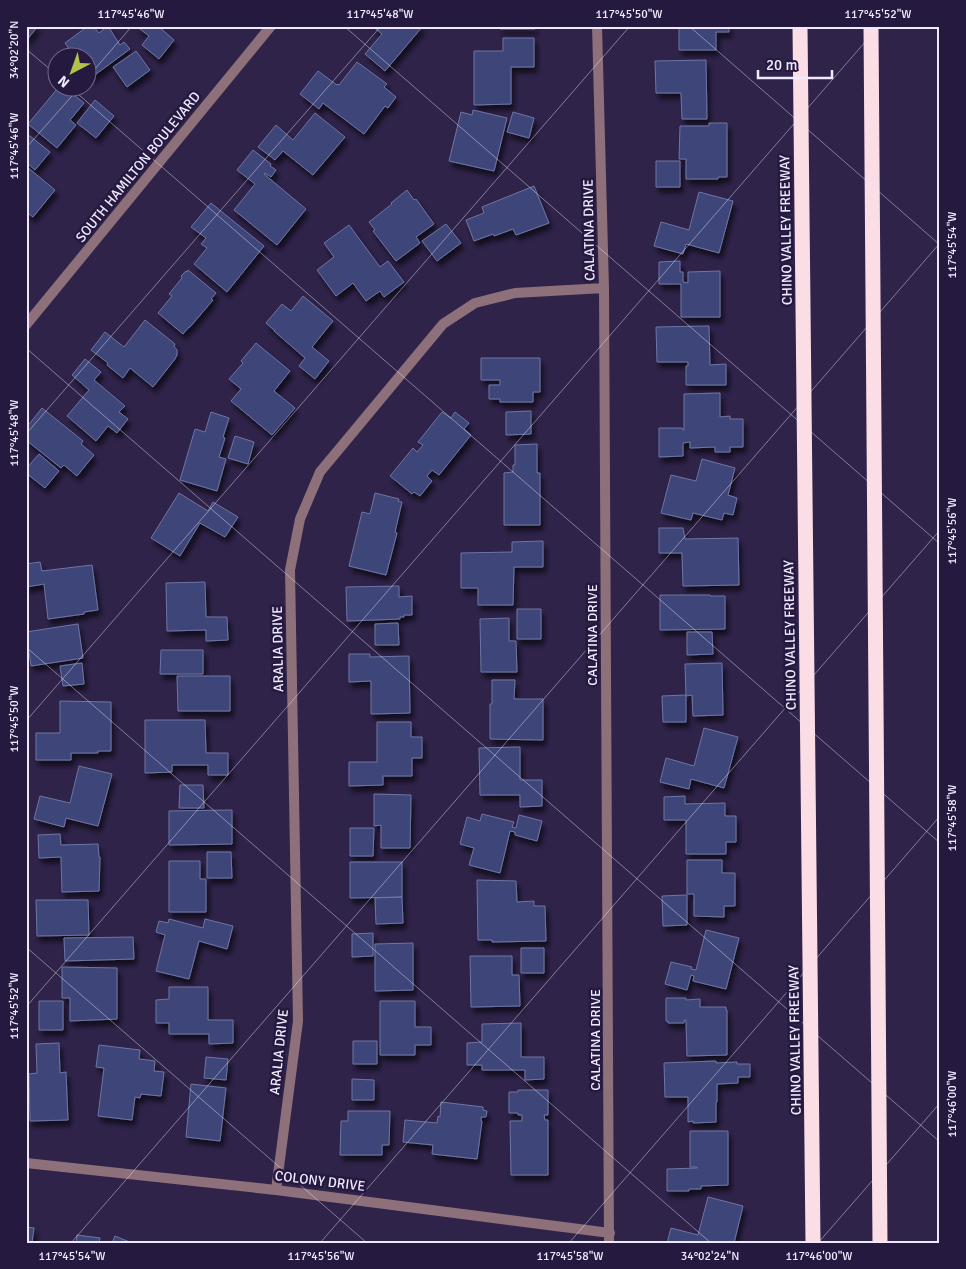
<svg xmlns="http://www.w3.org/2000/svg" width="966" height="1269" font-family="Signika,sans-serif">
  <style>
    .building { fill: #3d4479; stroke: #6e76a3; filter: url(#shadow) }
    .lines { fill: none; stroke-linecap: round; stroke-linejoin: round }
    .street { stroke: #8d707a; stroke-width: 10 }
    .highway { stroke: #fbdde6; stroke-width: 15 }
    .ticks { fill: none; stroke: #efeaff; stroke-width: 1; stroke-opacity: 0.45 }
    .labels { text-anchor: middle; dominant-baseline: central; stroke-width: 5; stroke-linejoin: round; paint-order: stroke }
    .street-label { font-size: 14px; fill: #efeaff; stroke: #26193f }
    .neatline { fill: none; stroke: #efeaff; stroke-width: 2 }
    .ticks-label { font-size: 12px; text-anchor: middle; fill: #efeaff }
  </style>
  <defs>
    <filter id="shadow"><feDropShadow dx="3" dy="5.5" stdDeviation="2.5" flood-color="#0009"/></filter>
  </defs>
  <rect width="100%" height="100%" fill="#2f234a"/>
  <!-- building -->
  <path class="building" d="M26,26H38L26,41Z
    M88,26H93L99,33L108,26L120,45L124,42L130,49L88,80V58H65L72,53L65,43Z
    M136,26H158L174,40L159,59L142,45L149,36Z
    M372,26H423L385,71L365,54L382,34Z
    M500,26H535V29H500Z
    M679,26H729V32H716V50H679Z
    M503,38H534V67H511V104L474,105V51H503Z
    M136,51L150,70L127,87L113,67Z
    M706,60L707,119H682L681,93H656L655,61Z
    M357,62L387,84L384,87L396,97L388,108L385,106L364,134L323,103L319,109L300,94L318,71L337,85L338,84L339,85Z
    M58,88H65L84,103L70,120L76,125L57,148L28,124Z
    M95,100L114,116L96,138L77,123Z
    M473,110L507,118L494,171L449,161L461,112L472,115Z
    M513,112L534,118L529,138L507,132Z
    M315,113L345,137L313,175L283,151L275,160L258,147L276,125L293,140Z
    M709,123H727V177H718V179H686V159H679L680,126H709Z
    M26,133L50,152L35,170L26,162Z
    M253,150L271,164L270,166L276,170L271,177L265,173L264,174L306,209L277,245L234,210L255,184L237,170Z
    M656,161H680V187H656Z
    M26,166L55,190L33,217L26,212Z
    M534,186L549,223L516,235L513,229L494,236L493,234L474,241L466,220L484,213L482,207Z
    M407,190L414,200L416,199L434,224L416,237L420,243L396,261L373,231L375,230L369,222L392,204L391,203Z
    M699,192L733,201L719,253L686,244L683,254L654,246L661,222L689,230Z
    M211,203L264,246L227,292L194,264L207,248L201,244L206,238L191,227Z
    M446,224L461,243L437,261L422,241Z
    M349,225L380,267L388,261L404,282L384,297L380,291L366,301L353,283L336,296L317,270L334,257L324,243Z
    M680,261V272H683V282L688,283V272L720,271V317H681V284H659V262Z
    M188,270L216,293L211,299L213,300L190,327H189L183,334L158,313L172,296L169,294L182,278L181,276L186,271L187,272Z
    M303,296L333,321L312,347L329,361L315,379L299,366L305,358L274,331H275L266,323L282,304L291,311Z
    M145,320L175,344L174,346L177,350V355L175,359L153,387L130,368L123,378L107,365L108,363L91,350L105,332L124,347Z
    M709,326L710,365L726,364V385H686V366H688V362H657L656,327Z
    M256,343L290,371L274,391L295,408L272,435L231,401L241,389L229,379L243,363L241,361Z
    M481,358H540V392H533V402H500V399H489V385H500V380H481Z
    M85,359L101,372L94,380L125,406L119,412L128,419L117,433L108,426L96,441L67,416L89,390L72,375Z
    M720,393V417L730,416V419H743V447H730V452H715V447L690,448V442L683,443V456L659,457V428H682L683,430H684V394Z
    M42,408L83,441L81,444L94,455L77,476L64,465L61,468L26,440V428Z
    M531,411V434L506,435V412Z
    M211,412L229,418L223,437L225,438L219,457L226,459L217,491L180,480L195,429L205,432Z
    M442,412L451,418L455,412L469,423L464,429L471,435L439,475L432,470L427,476L432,481L420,496L414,492L412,494L390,476L413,448L417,452L423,445L418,442Z
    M235,436L254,442L248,464L228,458Z
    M537,444V473H540V525H504V473L513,472V465H515V445Z
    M39,454L59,471L45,488L26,473V469Z
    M702,459L735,468L728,495L737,498L733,515L724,513L722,520L693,513L691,520L661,513L671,475L696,481Z
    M179,493L208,511L213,502L238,517L225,537L200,523L180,556L151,538Z
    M375,493L399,499L398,501L402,502L395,532L397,533L386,575L349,566L362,512L370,514Z
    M659,528H683L685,539L738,538L739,585L683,586L682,553H659Z
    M543,541V567H514L513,605H478V588H461V553L512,552V542Z
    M40,562L42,571L92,565L98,610L84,612V614L48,619L44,584L26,587V564Z
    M205,582L206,617H227L228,640L206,641V630L167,631L166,583Z
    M399,586V597L412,596V615H404V617H400V619L347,621L346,587Z
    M660,595H710V596H725V629L660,630Z
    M517,609H541V639H517Z
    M509,618V641H516L517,672H481L480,619Z
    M398,623L399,645H375V624Z
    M78,624L83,658L31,666L26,632Z
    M687,632H712L713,654L687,655Z
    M161,650H203V674H160Z
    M349,654H370V657L409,656L410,713L371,714V681L349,682Z
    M82,663L84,684L63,686L60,666Z
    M722,663L723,715L693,716L692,695L686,696L685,664Z
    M177,676H230V711H178Z
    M492,680H515L514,699H543V740L490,739V704H492Z
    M686,695V722H663L662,696Z
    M60,701L111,702V751H98V753H71V760H36V733H60Z
    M145,720H205L206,753H228V775H208V765H172V772L145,773Z
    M377,722H411V737H422V758H412V776H383V785L349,786V762H377Z
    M704,728L738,737L724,788L691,779L689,789L660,782L666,758L694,766Z
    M520,747V780H542V806L520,807V795H480L479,748Z
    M79,766L112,774L98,826L66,818L64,827L34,819L40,796L70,803Z
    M180,785H203L204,808H179Z
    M374,794L411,795L410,848H381V825L374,826Z
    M685,796V804L725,803V816H736V842H726V854H686V820H664V797Z
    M232,810V844L169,845V811Z
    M482,814L514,822L512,827L516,828L519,815L542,821L537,841L515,835V832L510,831L500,873L469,865L474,848L460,844L467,817L480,821Z
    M350,828H374L373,856H350Z
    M60,834L61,845L98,844L99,857H100L99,891L62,892L61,857L39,858L38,835Z
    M207,852H231L232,878H207Z
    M687,860H722V873H735V906H724V917L694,916V894H687Z
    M169,861H200V879H206V912H169Z
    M350,862H402V897L350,898Z
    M477,880L516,881L517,902L534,901V906H545L546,941L492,942V940H478Z
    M687,895V925L663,926L662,896Z
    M402,897L403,923L376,924L375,898Z
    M36,900H88L89,935L37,936Z
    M169,919L203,928L205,919L233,926L227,949L199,941L189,979L156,971L165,935L156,932L159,921L168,923Z
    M706,930L739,938L726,989L693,981L694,976L691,975L687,990L665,984L671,962L692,967L691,969L696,970Z
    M373,933V956L352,957V934Z
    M133,937L134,959L65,961L64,938Z
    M413,943V990L375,991V944Z
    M521,948H544V973H521Z
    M470,956H512V975H519L520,1006L471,1007Z
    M62,967L117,968V1019L70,1021V998H62Z
    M169,987H208V1020H233V1043L209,1044V1034H169V1023H156V1000L169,999Z
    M666,998H686V1000L700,999V1007H726V1010H727V1055L687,1056L686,1020H684V1023H668V1021H666Z
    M39,1001H63V1030H39Z
    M380,1001H415V1027H431V1045H415V1055H380Z
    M521,1023V1057H544V1079L525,1080V1070H482V1065H467V1043L482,1042V1024Z
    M353,1041H377V1064H353Z
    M59,1043L60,1073L66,1072L68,1120L30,1121L29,1074L37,1073L36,1044Z
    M99,1045L140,1050L139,1059L155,1061L154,1071L164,1072L161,1096L141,1094L140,1098L135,1097L132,1120L98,1116L104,1068L96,1067Z
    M206,1057L228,1059L226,1080L204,1078Z
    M716,1061V1063L737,1062V1064H750V1077H738V1083L717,1084V1102H716V1122L693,1123V1121L688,1122V1097H665L664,1063Z
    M352,1079L374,1080V1100H352Z
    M191,1084L226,1088L220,1141L186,1137Z
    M518,1090H548V1115H544L545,1120H548V1175H511L510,1121H522V1115H518V1113H509V1092H518Z
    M441,1102L483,1107V1110L487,1111L486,1117H481V1121H482L477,1159L432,1154L433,1145L403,1142L405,1120L437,1123L438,1116L440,1117Z
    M348,1111H390L389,1145H382V1155H340L341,1121H348Z
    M690,1131H728V1185L701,1186V1189H689V1191H667V1169L697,1168V1167H690Z
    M708,1197L743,1206L734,1243H667L671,1228L698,1235Z
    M26,1227L34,1228L32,1243H26Z
    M77,1235L100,1238L99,1243H76Z
    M115,1236L132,1243H112Z"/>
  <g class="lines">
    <!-- street -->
    <path class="street" d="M597,26L604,288L609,1243
      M26,325L271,26
      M26,1163L276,1190L610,1233
      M276,1190L298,1021L290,570L300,519L320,472L443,324L475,303L515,293L604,288"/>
    <!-- highway -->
    <path class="highway" d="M800,26L813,1243
      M871,26L880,1243"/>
  </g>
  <!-- ticks -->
  <path class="ticks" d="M344,26L940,544M689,26L940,245M26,49L58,76M88,77L132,26M71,88L940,843M26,148L79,88M26,348L940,1142M26,434L381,26M26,647L711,1243M26,721L630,26M26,947L367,1243M26,1007L879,26M71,1243L940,243M320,1243L940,530M569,1243L940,816M818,1243L940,1103"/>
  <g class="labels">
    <!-- street labels -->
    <g class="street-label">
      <text transform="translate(138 167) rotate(-51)">SOUTH HAMILTON BOULEVARD</text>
      <text transform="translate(589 230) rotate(-91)">CALATINA DRIVE</text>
      <text transform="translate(786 230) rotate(-91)">CHINO VALLEY FREEWAY</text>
      <text transform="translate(592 635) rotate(-90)">CALATINA DRIVE</text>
      <text transform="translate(790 635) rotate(-91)">CHINO VALLEY FREEWAY</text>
      <text transform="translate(278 649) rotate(-91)">ARALIA DRIVE</text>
      <text transform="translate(595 1040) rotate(-90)">CALATINA DRIVE</text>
      <text transform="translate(795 1040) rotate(-91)">CHINO VALLEY FREEWAY</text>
      <text transform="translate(279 1052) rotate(-84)">ARALIA DRIVE</text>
      <text transform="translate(320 1181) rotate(7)">COLONY DRIVE</text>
    </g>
  </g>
  <!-- border -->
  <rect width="966" height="1269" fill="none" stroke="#26193f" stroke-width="55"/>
  <!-- north arrow -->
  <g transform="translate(72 72) rotate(221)"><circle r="24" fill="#26193f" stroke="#766d8c"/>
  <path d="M0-4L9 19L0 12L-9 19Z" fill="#b3c24b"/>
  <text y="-8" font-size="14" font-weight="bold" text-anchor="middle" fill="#efeaff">N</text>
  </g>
  <!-- scale -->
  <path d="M758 70v8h74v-8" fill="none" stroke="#efeaff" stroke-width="2.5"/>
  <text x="766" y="70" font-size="15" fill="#efeaff" stroke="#26193f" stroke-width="4" paint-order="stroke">20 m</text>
  <rect x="28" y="28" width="910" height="1214" class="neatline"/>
  <g class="ticks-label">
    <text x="131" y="18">117°45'46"W</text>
    <text x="380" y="18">117°45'48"W</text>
    <text x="629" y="18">117°45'50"W</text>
    <text x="878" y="18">117°45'52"W</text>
    <text transform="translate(14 50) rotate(-90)" y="4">34°02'20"N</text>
    <text transform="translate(14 146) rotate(-90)" y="4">117°45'46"W</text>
    <text transform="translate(952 245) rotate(-90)" y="4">117°45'54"W</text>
    <text transform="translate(14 433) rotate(-90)" y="4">117°45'48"W</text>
    <text transform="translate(952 531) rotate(-90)" y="4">117°45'56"W</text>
    <text transform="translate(14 719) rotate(-90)" y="4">117°45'50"W</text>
    <text transform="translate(952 818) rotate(-90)" y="4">117°45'58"W</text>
    <text transform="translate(14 1006) rotate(-90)" y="4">117°45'52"W</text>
    <text transform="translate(952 1104) rotate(-90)" y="4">117°46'00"W</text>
    <text x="72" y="1260">117°45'54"W</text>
    <text x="321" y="1260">117°45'56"W</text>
    <text x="570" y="1260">117°45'58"W</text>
    <text x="710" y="1260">34°02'24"N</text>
    <text x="819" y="1260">117°46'00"W</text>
  </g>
</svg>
